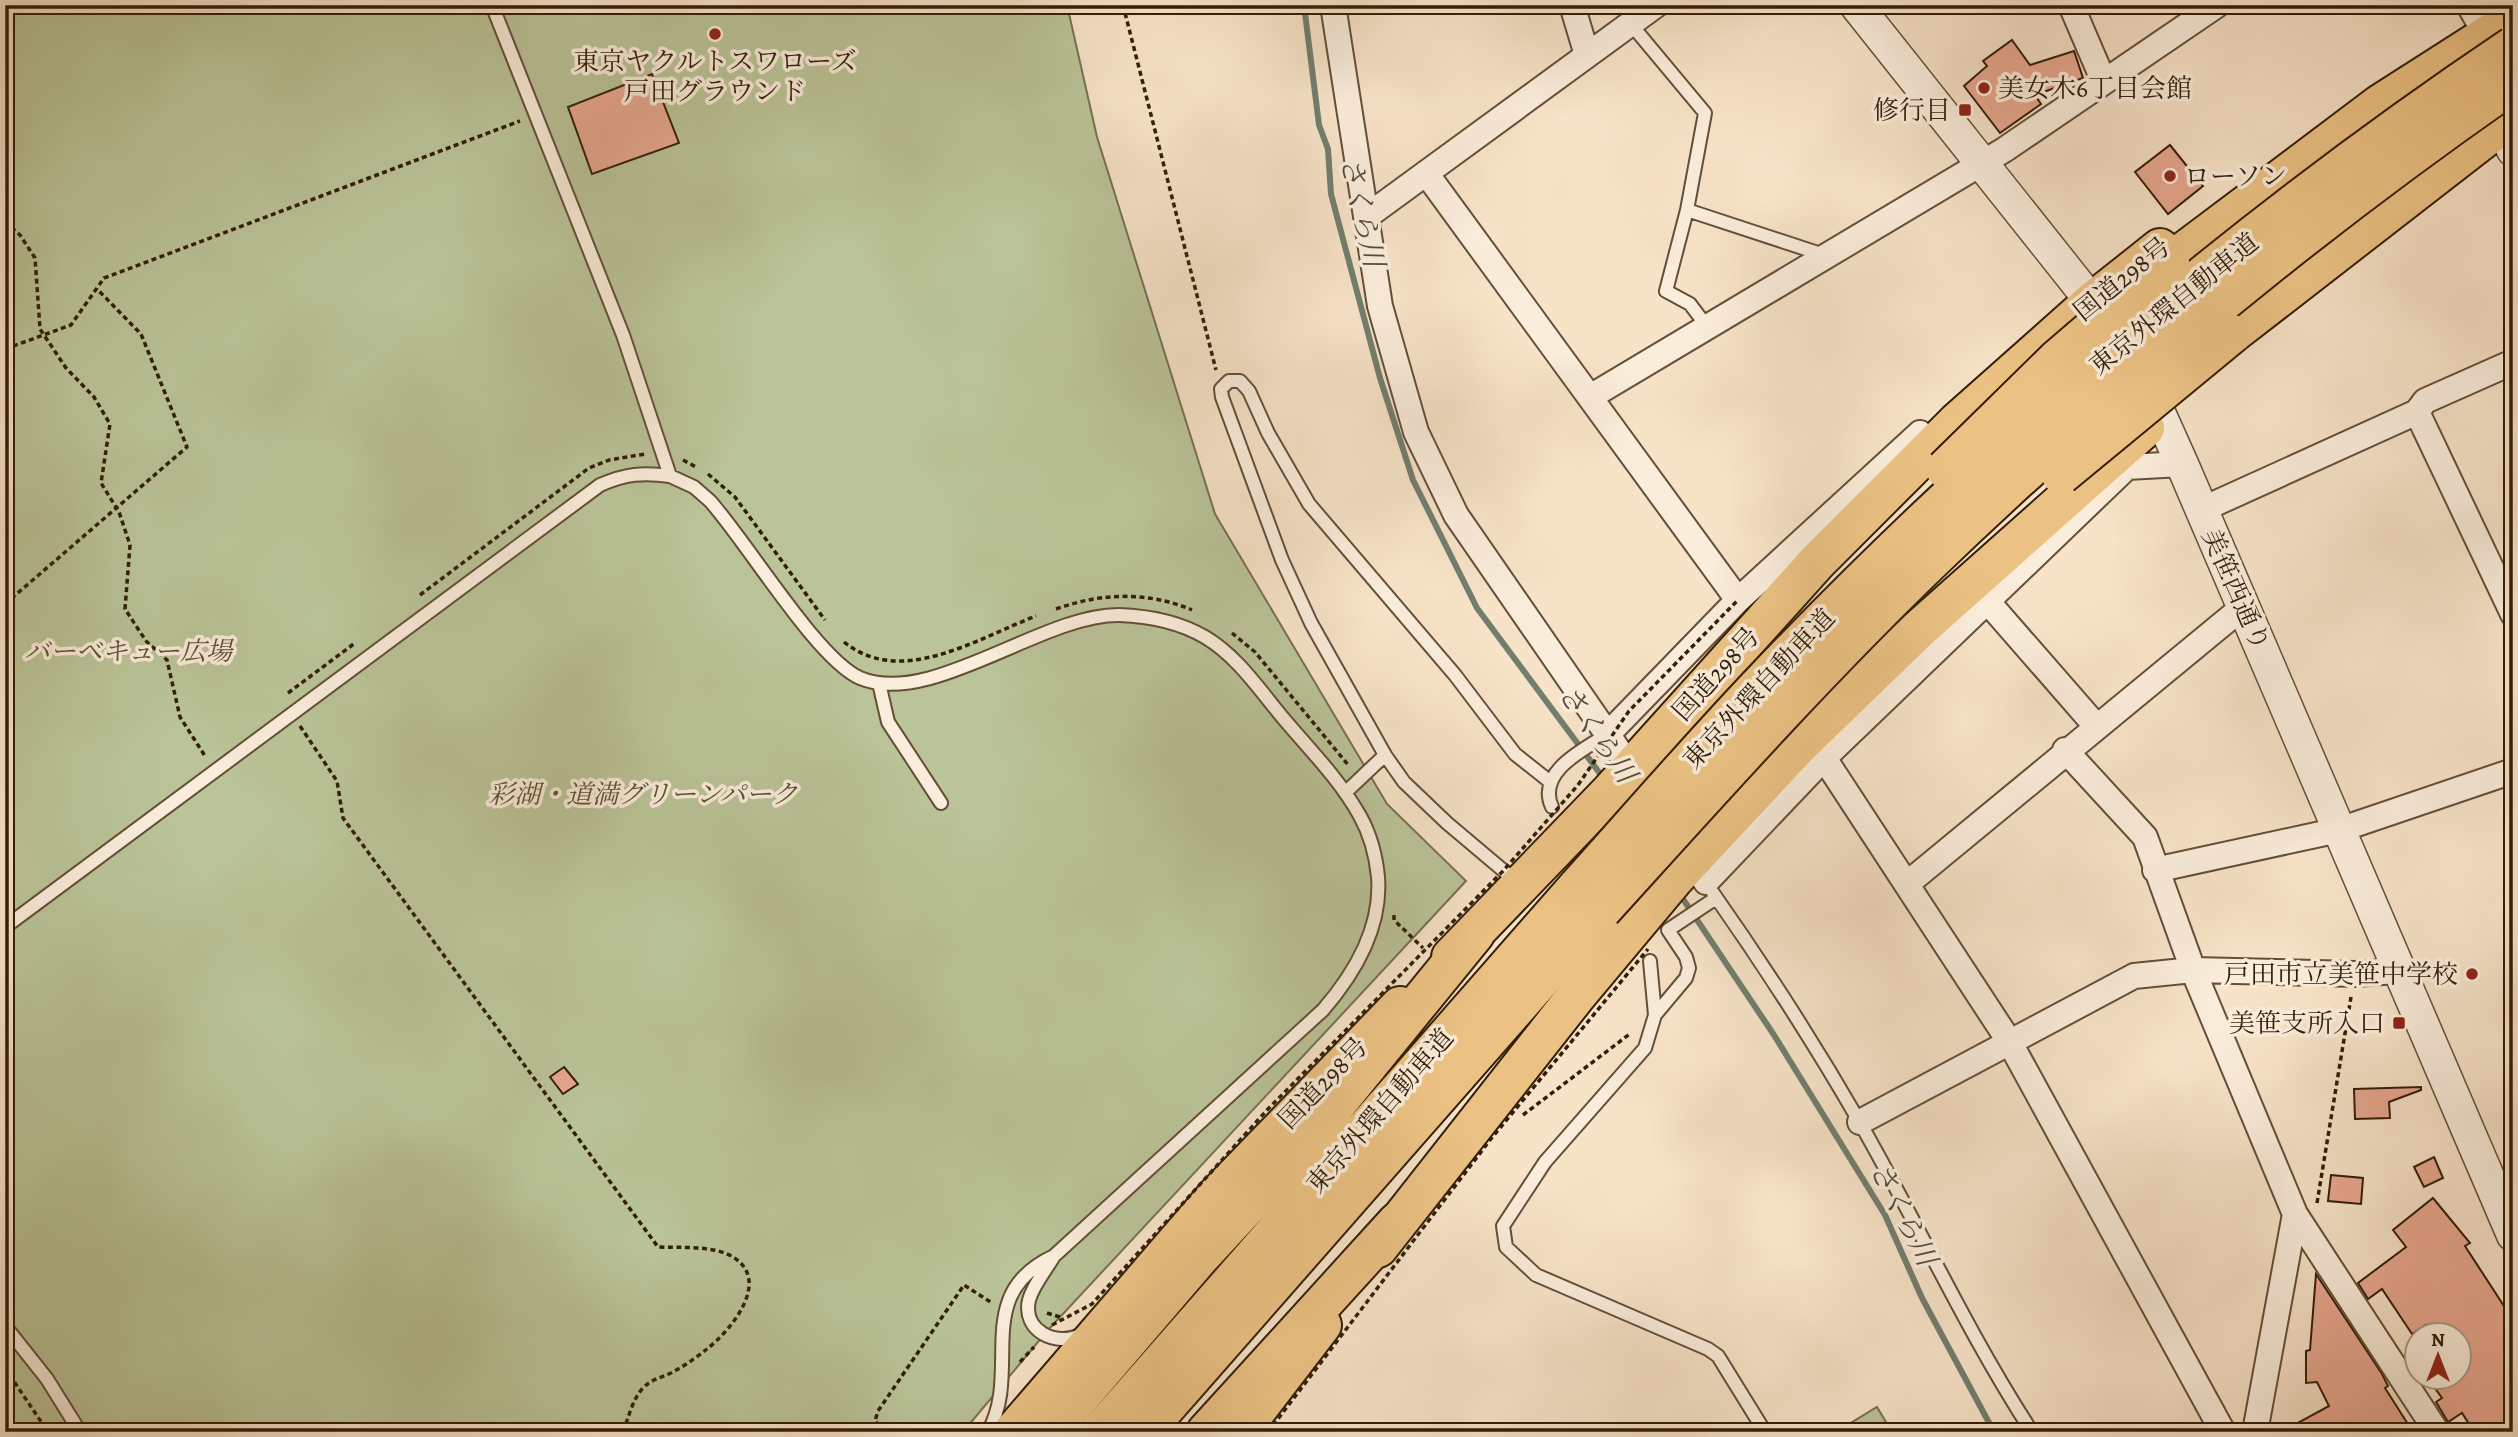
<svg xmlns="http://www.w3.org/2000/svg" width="2518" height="1437" font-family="Alegreya,'Noto Serif JP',serif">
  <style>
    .green { fill: #bac498; stroke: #767150; stroke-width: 2 }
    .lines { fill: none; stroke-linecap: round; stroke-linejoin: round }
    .stream { stroke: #727e6e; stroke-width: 6 }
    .building { fill: #e8a78f; stroke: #321e08; stroke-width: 2 }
    .service-casing { stroke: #634f38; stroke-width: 16 }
    .minor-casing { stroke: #634f38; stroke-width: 28 }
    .tertiary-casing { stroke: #634f38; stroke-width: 35 }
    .trunk-casing { stroke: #321e08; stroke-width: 42 }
    .motorway-casing { stroke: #321e08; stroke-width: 42 }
    .path { stroke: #321e08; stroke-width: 3.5; stroke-dasharray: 5 3.5; stroke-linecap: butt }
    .service { stroke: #faeddb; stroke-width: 12 }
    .minor { stroke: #faeddb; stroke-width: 24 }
    .tertiary { stroke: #faeddb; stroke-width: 32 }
    .trunk { stroke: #ecc284; stroke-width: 38 }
    .motorway { stroke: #ecc284; stroke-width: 38 }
    .motorway-bridge-casing { stroke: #321e08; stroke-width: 42; stroke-linecap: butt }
    .path-bridge { stroke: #321e08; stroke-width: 3.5; stroke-dasharray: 5 3.5; stroke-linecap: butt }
    .motorway-bridge { stroke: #ecc284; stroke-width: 38 }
    .poi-dot { fill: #8f2418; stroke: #faeddb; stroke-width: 2.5 }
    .labels { text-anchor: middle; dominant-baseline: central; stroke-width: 7; stroke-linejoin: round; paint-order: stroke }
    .poi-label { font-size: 26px; fill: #321e08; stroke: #faeddb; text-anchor: end }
    .street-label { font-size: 26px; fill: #321e08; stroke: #faeddb }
    .park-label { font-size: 26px; font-style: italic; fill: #5b5033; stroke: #faeddb }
    .water-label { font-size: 28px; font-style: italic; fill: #524e3b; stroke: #faeddb }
  </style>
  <rect width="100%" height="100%" fill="#f7e3c8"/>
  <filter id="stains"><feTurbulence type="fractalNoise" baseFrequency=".00286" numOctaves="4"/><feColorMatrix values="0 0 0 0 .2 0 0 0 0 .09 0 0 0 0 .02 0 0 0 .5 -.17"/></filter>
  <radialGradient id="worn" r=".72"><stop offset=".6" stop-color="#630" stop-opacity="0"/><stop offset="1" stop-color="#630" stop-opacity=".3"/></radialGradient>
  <!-- green -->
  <path class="green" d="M5,5H1067L1097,137L1215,514L1387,804L1466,881L1048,1330L963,1432H5Z
    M1877,1407L1892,1432H1836Z"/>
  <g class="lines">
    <!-- stream -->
    <path class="stream" d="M1304,5L1319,125L1328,149L1331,194L1380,378L1413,480L1477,608L1604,779
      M1679,893L1774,1035L1885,1215L1922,1298L1994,1432"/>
  </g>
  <!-- building -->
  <path class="building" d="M2012,40L2030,65L2074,51L2083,78L2035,95L2041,104L2000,133L1964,86L1987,66L1983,61Z
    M652,74L679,143L592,174L568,107Z
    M2170,145L2203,186L2168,214L2135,172Z
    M564,1067L578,1084L563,1094L550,1077Z
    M2421,1087V1090L2389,1102L2390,1118L2355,1119L2354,1089Z
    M2434,1157L2443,1178L2424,1187L2414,1167Z
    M2331,1175L2363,1178L2361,1204L2328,1201Z
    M2433,1198L2470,1243L2465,1246L2513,1320V1432H2474L2462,1413L2448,1422L2436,1402L2442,1398L2427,1377H2459V1335H2432L2426,1325L2412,1334L2382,1289L2368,1299L2358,1283L2406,1247L2393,1230Z
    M2316,1274L2382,1374L2388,1386L2385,1388L2413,1432H2281L2329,1406L2317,1382L2306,1383V1351L2310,1350Z"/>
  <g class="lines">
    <defs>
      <path id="service" d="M1630,23L1705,113L1687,210L1824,255
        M1687,210L1666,291L1690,304L1708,328
        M670,476L694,487L710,501C747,542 817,659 860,678C930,708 1043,614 1119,615C1148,616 1179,622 1205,637C1240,658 1262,694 1289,725C1314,754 1341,782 1360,816C1370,834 1376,856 1378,877C1382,928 1355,973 1323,1010L1054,1256C1046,1270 1033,1285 1029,1300C1022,1331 1056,1347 1080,1335
        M879,683L888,722L941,803
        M1346,792L1385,755
        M1552,807C1536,772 1584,749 1608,734
        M1517,882L1447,823L1404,782L1385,755L1311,623L1282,560L1222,397L1221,389L1229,381H1240L1249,391L1268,433L1309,504L1455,675L1515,754L1549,781
        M1713,893C1765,967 1814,1043 1859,1121C1918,1224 1967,1332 2032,1432
        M1716,898L1668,930L1686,957L1689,968L1686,978L1655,1015L1645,1048L1545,1162L1503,1226L1506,1247L1536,1275L1708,1349L1718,1356L1765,1432
        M5,927L600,485C625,474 643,472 670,476L623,335L492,5
        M1650,961L1655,1015
        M5,1326L47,1379L80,1432
        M988,1432C1023,1370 970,1295 1054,1256"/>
      <path id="minor" d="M1333,5L1380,306L1416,432L1456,515L1639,780
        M1572,5L1587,55
        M2071,5L2104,82
        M2469,5L2477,19
        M1426,173L1738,600
        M1366,217L1656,5
        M1590,397L2004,150L2217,5
        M2417,412L2513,614
        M2201,510L2417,412L2425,401L2513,362
        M1987,601L2096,726
        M1608,734L1738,600L1920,433
        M2065,750L2145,837L2193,970L2295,1214L2437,1432
        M1824,758L2009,1041L2223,1432
        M1684,849L1706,882L1824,758L2127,467L2182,464
        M2155,870L2339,830L2513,771
        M1908,883L2243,607
        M1860,1122L2134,976L2193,970L2355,974L2397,971
        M2255,1432L2295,1214"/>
      <path id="tertiary" d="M1856,5L2092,302L2103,321
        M2507,137L2513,150
        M2139,380L2160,415L2182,464L2513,1235"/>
      <path id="trunk" d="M1451,957L1610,792L1817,562L1957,422L2092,302L2160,248
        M1378,1248L1577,995L1674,879L1799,745L1918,630L2145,428
        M1013,1432L1217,1195L1400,1006
        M1240,1432L1322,1325"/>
      <path id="motorway" d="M2170,262L2380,104L2513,19
        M2232,334L2513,116
        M1050,1432L1200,1257L1299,1150L1475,934
        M1100,1432L1578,886
        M1144,1432L1602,910
        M1206,1432L1397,1222"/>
    </defs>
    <!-- service casing -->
    <use href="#service" class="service-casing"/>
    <!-- minor casing -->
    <use href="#minor" class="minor-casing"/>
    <!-- tertiary casing -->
    <use href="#tertiary" class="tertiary-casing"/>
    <!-- trunk casing -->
    <use href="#trunk" class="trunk-casing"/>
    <!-- motorway casing -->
    <use href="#motorway" class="motorway-casing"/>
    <!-- path -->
    <path class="path" d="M1123,5L1216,370
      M5,222L20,235L35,258L40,329L66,368L94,397L110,424L101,483L119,512L130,545L125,609L146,641L167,660L180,717L205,756
      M5,349L71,325L104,278L520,121
      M683,460L698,468
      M708,474L735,497L825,620
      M420,595L589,468L609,460L645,454
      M5,604L187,447L141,334L97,289
      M1056,609C1101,593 1147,591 1192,610
      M1232,633L1255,652L1349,766
      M844,642C901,688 976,639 1036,616
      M288,693L355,643
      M300,726L337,781L343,818L658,1247C679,1248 714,1245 733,1257C772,1281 731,1330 707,1349C697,1357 683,1367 671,1373C660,1378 652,1379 643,1388C633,1398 628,1419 623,1432
      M1394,915V920L1423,948
      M1523,1115L1631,1033
      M2317,1203L2351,997
      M1047,1313L1063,1318
      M1020,1362L1034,1347
      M5,1368L48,1432
      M885,1432L875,1421L878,1411L964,1285L992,1303"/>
    <!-- service -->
    <use href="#service" class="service"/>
    <!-- minor -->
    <use href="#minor" class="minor"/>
    <!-- tertiary -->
    <use href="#tertiary" class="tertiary"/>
    <!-- trunk -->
    <use href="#trunk" class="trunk"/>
    <!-- motorway -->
    <use href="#motorway" class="motorway"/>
    <defs>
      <path id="motorway-bridge" d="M1945,469L2056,360L2170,262
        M2061,475L2232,334
        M1578,886C1640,817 1701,746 1765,679C1990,444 2242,228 2513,46
        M1602,910C1709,792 1815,673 1929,563C2111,388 2306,227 2513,83"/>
    </defs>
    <!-- motorway-bridge casing -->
    <use href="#motorway-bridge" class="motorway-bridge-casing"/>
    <!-- path-bridge -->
    <path class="path-bridge" d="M1052,1325L1092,1304L1268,1109L1503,871L1578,785L1629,711L1738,600
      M1268,1432L1490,1140L1648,949"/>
    <!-- motorway-bridge -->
    <use href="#motorway-bridge" class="motorway-bridge"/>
  </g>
  <!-- markers -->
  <g class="poi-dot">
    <circle cx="715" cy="34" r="7"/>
    <circle cx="1984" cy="88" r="7"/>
    <rect x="1958" y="103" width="14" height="14" rx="3.5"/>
    <circle cx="2170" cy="176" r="7"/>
    <circle cx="2472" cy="974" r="7"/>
    <rect x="2392" y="1016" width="14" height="14" rx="3.5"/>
  </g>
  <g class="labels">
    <!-- poi labels -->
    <g class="poi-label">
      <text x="715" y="61" text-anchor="middle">東京ヤクルトスワローズ<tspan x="715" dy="30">戸田グラウンド</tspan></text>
      <text x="1998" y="88" text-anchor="start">美女木6丁目会館</text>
      <text x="1951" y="110">修行目</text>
      <text x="2184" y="176" text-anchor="start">ローソン</text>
      <text x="2458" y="974">戸田市立美笹中学校</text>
      <text x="2385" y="1023">美笹支所入口</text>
    </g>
    <!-- street labels -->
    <g class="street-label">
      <text transform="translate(2122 279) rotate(-39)">国道298号</text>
      <text transform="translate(2174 304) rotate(-39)">東京外環自動車道</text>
      <text transform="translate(2236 590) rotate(66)">美笹西通り</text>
      <text transform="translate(1716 674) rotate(-48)">国道298号</text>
      <text transform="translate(1759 689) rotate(-47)">東京外環自動車道</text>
      <text transform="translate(1323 1083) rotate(-46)">国道298号</text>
      <text transform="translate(1380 1111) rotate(-49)">東京外環自動車道</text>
    </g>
    <!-- park labels -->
    <g class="park-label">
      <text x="128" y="651">バーベキュー広場</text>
      <text x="643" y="794">彩湖・道満グリーンパーク</text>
    </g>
    <!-- water labels -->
    <g class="water-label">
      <text transform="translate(1362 212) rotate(77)">さくら川</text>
      <text transform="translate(1597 734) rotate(55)">さくら川</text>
      <text transform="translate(1903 1214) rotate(63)">さくら川</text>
    </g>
  </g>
  <!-- margin -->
  <rect width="2518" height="1437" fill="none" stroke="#f7e3c8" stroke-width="28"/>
  <rect x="7" y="7" width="2504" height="1423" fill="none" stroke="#321e08" stroke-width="3.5"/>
  <rect x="14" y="14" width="2490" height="1409" fill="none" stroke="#321e08" stroke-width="2"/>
  <!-- north arrow -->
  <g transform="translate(2438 1356)"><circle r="33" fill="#faeddb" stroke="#aa9a87" stroke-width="2"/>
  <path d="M0-5L12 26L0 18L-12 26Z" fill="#8f2418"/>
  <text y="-10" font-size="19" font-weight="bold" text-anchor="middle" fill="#321e08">N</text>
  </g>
  <rect width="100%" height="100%" filter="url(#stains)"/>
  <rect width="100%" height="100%" fill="url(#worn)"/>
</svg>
